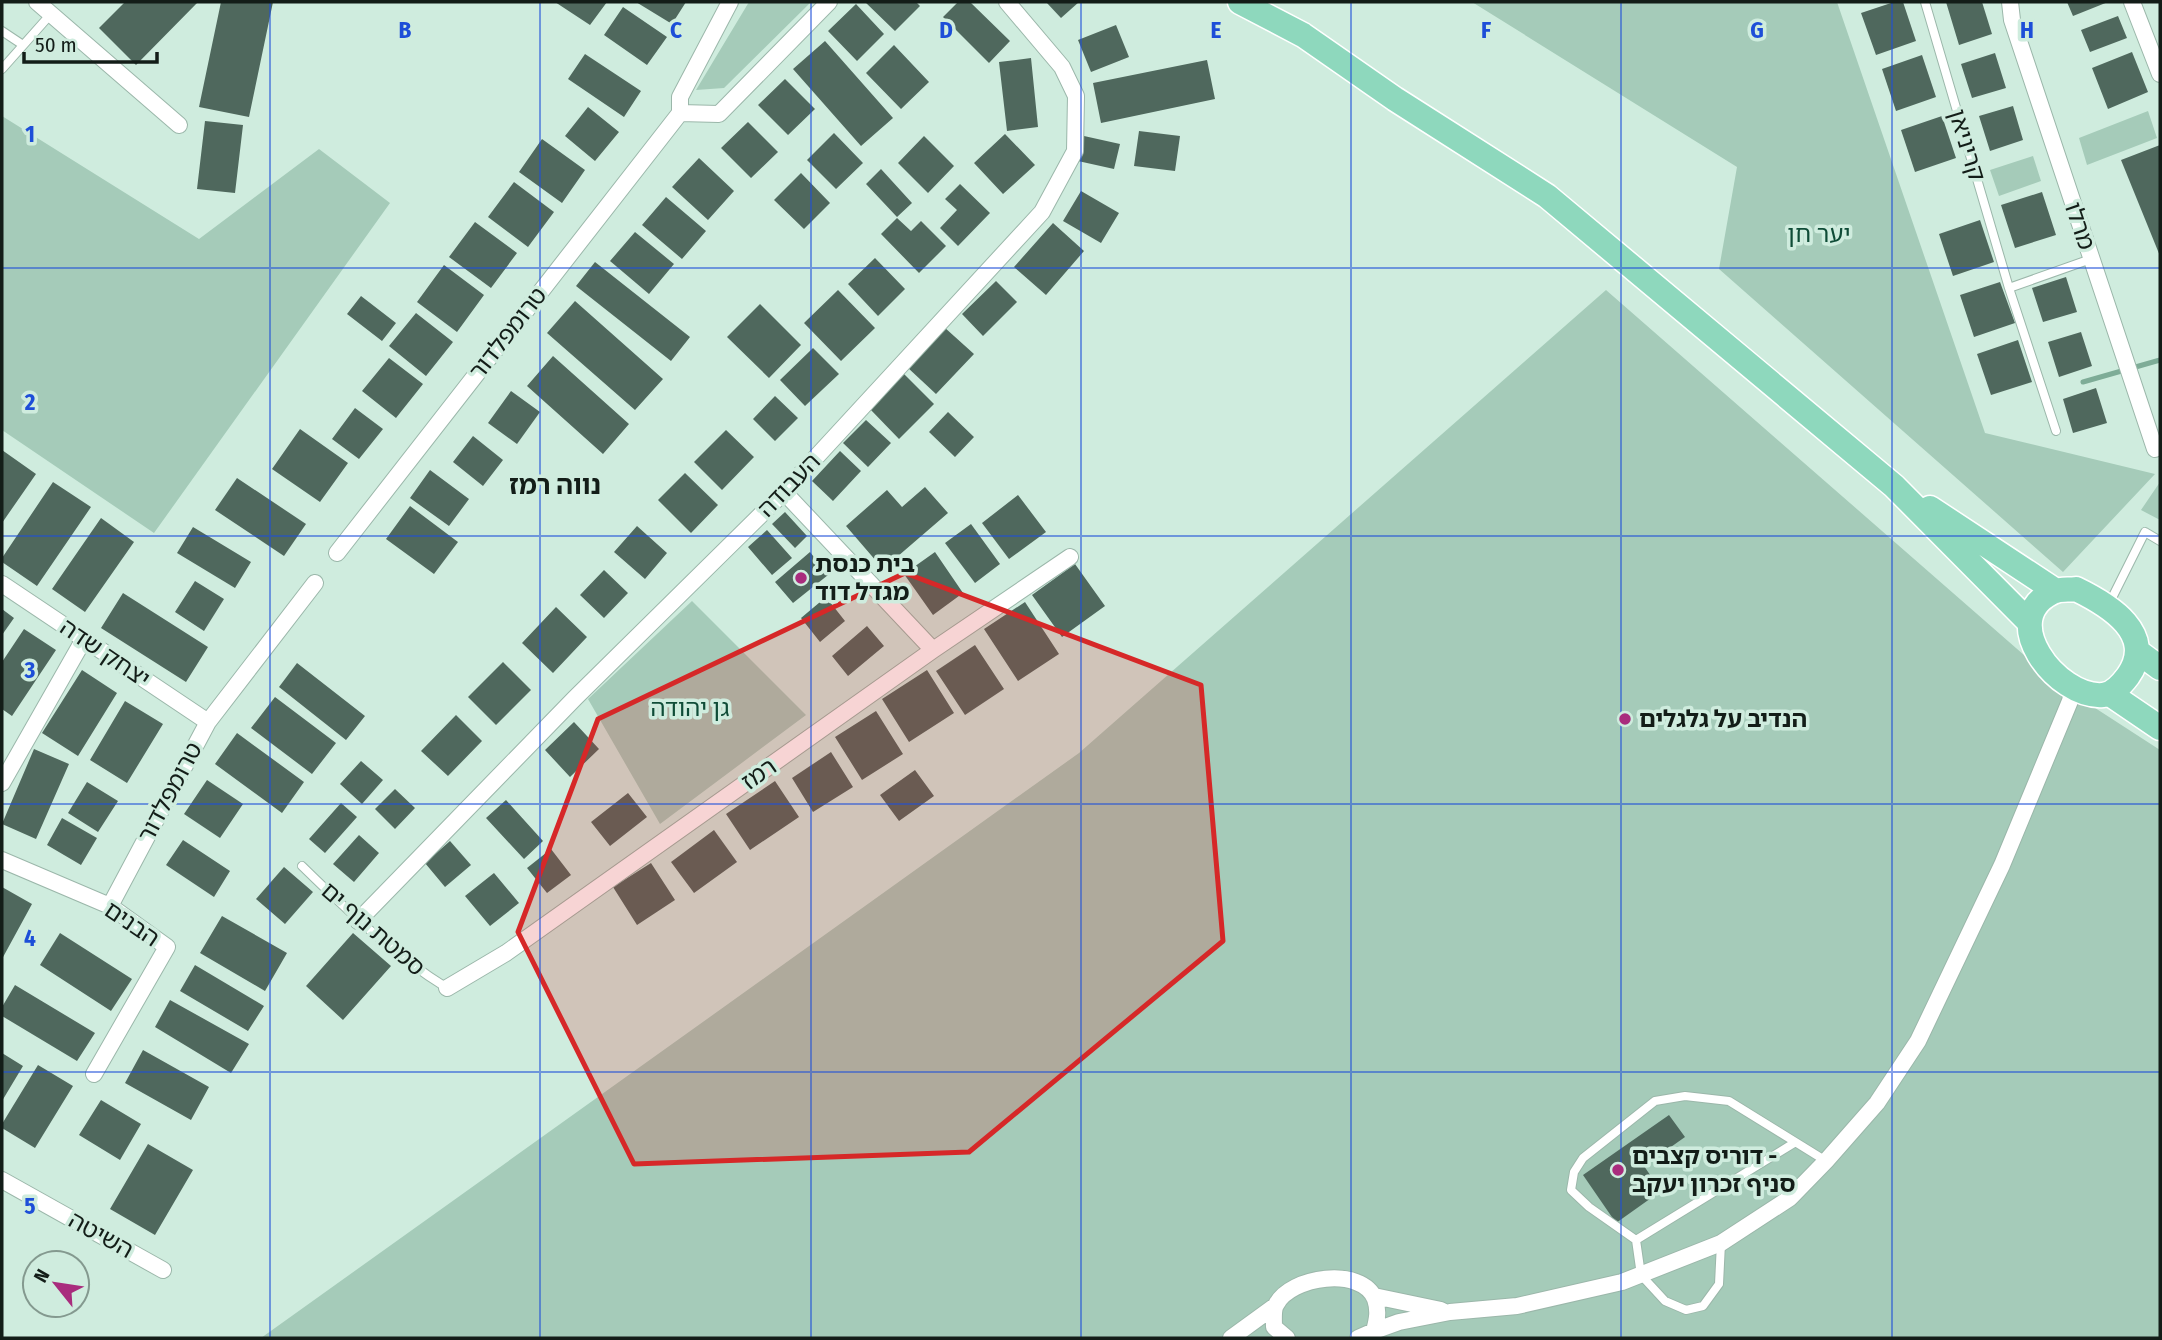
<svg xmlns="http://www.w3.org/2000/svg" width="2162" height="1340" font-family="'Fira Sans Condensed','Noto Sans Hebrew',sans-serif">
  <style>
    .green { fill: #a5cbb9 }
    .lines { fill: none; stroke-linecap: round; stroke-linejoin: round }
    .stream { stroke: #7eac97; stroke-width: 5 }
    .building { fill: #4f685d }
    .lane-casing { stroke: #9bb7aa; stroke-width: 10 }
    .street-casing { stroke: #9bb7aa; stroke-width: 18 }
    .primary-casing { stroke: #fff; stroke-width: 27 }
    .lane { stroke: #fff; stroke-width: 8 }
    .street { stroke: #fff; stroke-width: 16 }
    .primary { stroke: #8ed8bd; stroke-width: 24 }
    .marked { fill: #d62828; fill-opacity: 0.2; stroke: #d62828; stroke-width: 5; stroke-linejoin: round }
    .grid { fill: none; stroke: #1d4ed8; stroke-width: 2; stroke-opacity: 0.55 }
    .poi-dot { fill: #a92c7d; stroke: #cfecde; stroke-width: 2.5 }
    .labels { text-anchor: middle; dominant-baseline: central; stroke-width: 7; stroke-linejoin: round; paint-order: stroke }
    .street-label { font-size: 24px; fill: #131d18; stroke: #cfecde }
    .park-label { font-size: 24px; fill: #0f4c37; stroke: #cfecde }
    .poi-label { font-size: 24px; font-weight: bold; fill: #131d18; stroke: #cfecde; text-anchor: start }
    .neighbourhood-label { font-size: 26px; font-weight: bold; fill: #131d18; stroke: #cfecde }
    .grid-label { font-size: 23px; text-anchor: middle; font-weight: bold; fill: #1d4ed8; stroke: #cfecde; stroke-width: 7; stroke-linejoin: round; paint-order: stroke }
  </style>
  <rect width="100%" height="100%" fill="#cfecde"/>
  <!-- green -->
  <path class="green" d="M749,2H811L724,88L696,90Z
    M1472,2H1837L1985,433L2155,474L2063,572L1719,269L1737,167Z
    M2148,111L2157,138L2087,165L2079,138Z
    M2,116L199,239L319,149L390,203L154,533L2,430Z
    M2033,156L2041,181L1999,196L1990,170Z
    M1606,290L2055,682L2160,750V1338H261L1079,753Z
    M2160,482V520L2141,510Z
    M692,601L806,715L660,824L588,699Z"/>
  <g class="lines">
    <!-- stream -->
    <path class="stream" d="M2083,382L2160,360"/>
  </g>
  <!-- building -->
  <path class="building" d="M125,2H198L136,65L99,28Z
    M221,2H273L249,117L199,107Z
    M555,2H607L590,25Z
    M636,2H686L672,24Z
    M865,2H916L920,6L895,31Z
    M958,2H970L1010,41L989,63L943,17Z
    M1046,2H1079L1061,18Z
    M1894,2H1903L1916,41L1876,55L1861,13Z
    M1946,2H1982L1992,34L1959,45Z
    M2067,2H2108L2073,16Z
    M856,4L884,34L857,61L828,31Z
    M623,7L667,37L647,65L604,35Z
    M2118,16L2127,38L2090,52L2081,30Z
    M1116,25L1129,57L1091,72L1078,40Z
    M825,41L893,118L861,146L793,69Z
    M894,45L929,82L901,109L866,73Z
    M2132,52L2148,92L2108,109L2092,68Z
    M1995,53L2006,88L1972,98L1961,64Z
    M585,54L641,91L624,117L568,79Z
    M1922,55L1936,97L1896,111L1882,69Z
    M1031,58L1038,127L1007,131L999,62Z
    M1207,60L1215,99L1101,123L1093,83Z
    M785,79L815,109L788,135L758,105Z
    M2013,106L2023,140L1990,151L1979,116Z
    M588,107L619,132L595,161L565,136Z
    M1942,116L1956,158L1915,172L1901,130Z
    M205,121L243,125L235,193L197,189Z
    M748,122L778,152L751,178L721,148Z
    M1139,131L1180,136L1175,171L1134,166Z
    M834,133L863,163L836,189L807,160Z
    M1005,134L1035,165L1003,194L974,163Z
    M924,136L954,166L928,193L898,163Z
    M1084,136L1120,144L1114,169L1078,161Z
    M542,139L585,170L562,203L519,172Z
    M2160,145V256L2121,160Z
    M699,158L734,191L708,220L672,187Z
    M881,169L912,203L897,217L866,184Z
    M801,173L830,203L804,229L774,200Z
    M514,182L554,212L528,247L488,217Z
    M960,184L990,213L958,246L940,228L957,210L945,199Z
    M1081,191L1119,213L1101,243L1063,221Z
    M2042,192L2056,235L2015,248L2001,205Z
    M666,197L706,231L682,259L642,225Z
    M897,218L911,231L921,221L946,246L919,273L881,234Z
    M1980,220L1994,262L1953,276L1939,234Z
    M475,222L517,253L491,288L449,257Z
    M1053,223L1084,251L1046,295L1014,267Z
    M635,232L674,264L649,294L610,261Z
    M875,258L905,289L878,316L848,284Z
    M595,262L690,337L671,361L576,286Z
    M444,265L484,295L457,332L417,302Z
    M2066,277L2077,312L2043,322L2032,288Z
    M996,281L1017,302L983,336L962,314Z
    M2000,282L2015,323L1974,337L1960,295Z
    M838,290L875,328L841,361L804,323Z
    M361,296L396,323L382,341L347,314Z
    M575,301L663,379L635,410L547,333Z
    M760,304L801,345L769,378L727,337Z
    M416,313L453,342L426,376L389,346Z
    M944,327L974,354L936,394L907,367Z
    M2081,332L2092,366L2059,377L2048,342Z
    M2018,340L2032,382L1991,395L1977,354Z
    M813,348L839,374L805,406L780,380Z
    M553,356L629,424L603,454L527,386Z
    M389,358L423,384L396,418L362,391Z
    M904,374L934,404L899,439L870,409Z
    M2096,388L2107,423L2073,433L2063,399Z
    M511,391L540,412L517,444L488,423Z
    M775,396L798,418L775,441L753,419Z
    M355,408L383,429L359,459L332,439Z
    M948,412L974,437L955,457L929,432Z
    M866,420L891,443L868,467L843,443Z
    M300,429L348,463L320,502L272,469Z
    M726,430L754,457L722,490L694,462Z
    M473,436L503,460L483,486L453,462Z
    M2,450L36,474L2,523Z
    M840,451L861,471L833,501L812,481Z
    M430,470L469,499L449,526L410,498Z
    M685,473L718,505L691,533L658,500Z
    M237,478L306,524L284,556L215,510Z
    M53,482L91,507L37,586L2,562V558Z
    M925,487L948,513L883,569L846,526L887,490L902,507Z
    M1018,495L1046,532L1009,559L982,523Z
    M410,506L458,542L434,574L386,539Z
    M785,512L807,536L795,548L772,524Z
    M101,518L134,542L85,612L52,589Z
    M971,524L1000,564L975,583L945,543Z
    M637,526L667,553L645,579L614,552Z
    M193,527L251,562L235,588L177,553Z
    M767,530L792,558L772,575L748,547Z
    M810,552L828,575L793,603L775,582Z
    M935,552L963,593L933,615L904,574Z
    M1075,564L1105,606L1062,637L1032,595Z
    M604,570L628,593L604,618L580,595Z
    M195,581L224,599L204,631L175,612Z
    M123,593L208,647L186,682L101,628Z
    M826,597L845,621L820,642L801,618Z
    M1025,602L1059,654L1018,681L984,629Z
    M556,607L587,637L553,673L522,643Z
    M2,609L14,618L2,635Z
    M867,626L884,646L848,676L832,656Z
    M24,629L56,650L12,716L2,709V662Z
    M975,645L1004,689L965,715L936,671Z
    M503,662L531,690L496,725L468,697Z
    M297,663L365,716L346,740L279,687Z
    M82,670L117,693L78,756L42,733Z
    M927,670L954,713L909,742L882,699Z
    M275,697L336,743L312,774L251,728Z
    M125,701L163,724L127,783L90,760Z
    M876,711L903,754L862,780L835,737Z
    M456,715L482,741L448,776L421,751Z
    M574,722L599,749L570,777L545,750Z
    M237,733L304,782L282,813L215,764Z
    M34,749L69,764L36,839L2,824Z
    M831,752L853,787L813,812L792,778Z
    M361,761L383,780L362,804L340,784Z
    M915,770L934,796L899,821L880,795Z
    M207,780L243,804L220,838L184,814Z
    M775,781L799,817L750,850L726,814Z
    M87,782L118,801L98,832L68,813Z
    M395,789L415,808L395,829L375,809Z
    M628,793L647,817L610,846L591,822Z
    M506,800L543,841L524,859L486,818Z
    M341,803L357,817L325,853L309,839Z
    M62,818L97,838L81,865L47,845Z
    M714,830L737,862L694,893L671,862Z
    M359,835L379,853L354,882L333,864Z
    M183,840L230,871L214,897L166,865Z
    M450,841L471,865L445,887L425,863Z
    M551,849L571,875L547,893L527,868Z
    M651,863L675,900L637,925L613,887Z
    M284,867L313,892L285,924L256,899Z
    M494,873L519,903L490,926L465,896Z
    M2,887L32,904L2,959Z
    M222,916L287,953L265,991L200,953Z
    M60,933L132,979L111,1011L40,965Z
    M353,933L391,966L343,1020L306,986Z
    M195,965L264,1006L248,1031L180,991Z
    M15,985L95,1033L77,1061L2,1016V1007Z
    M170,1000L249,1044L231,1073L155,1027Z
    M143,1050L209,1087L191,1120L125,1083Z
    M2,1053L23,1066L2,1101Z
    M38,1065L73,1086L35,1148L2,1128V1124Z
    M101,1100L141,1124L120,1160L79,1135Z
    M1669,1115L1685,1137L1644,1166L1661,1191L1616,1223L1583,1175Z
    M148,1144L193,1170L155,1235L110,1209Z"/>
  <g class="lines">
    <defs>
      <path id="lane" d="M1925,2L2009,288L2056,431
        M2,31L23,45
        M2,69L50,15
        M2009,288L2091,259
        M2109,604L2145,532L2160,541
        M302,866C348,911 392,954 447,988
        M1636,1240L1589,1207L1571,1190L1574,1172L1583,1158L1655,1101L1685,1096L1729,1101L1826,1161
        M1721,1243L1719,1284L1703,1306L1686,1310L1665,1301L1641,1275L1636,1240L1794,1143"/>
      <path id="street" d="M37,2L179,125
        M2010,2L2012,20L2155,449
        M2132,2L2160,74
        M680,113L719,114L829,2
        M784,492L933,650
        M337,553L680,113V97L730,2
        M2,584L208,722
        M2,783L84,639
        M2,860L110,906L167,947L94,1074
        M110,906L208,722L315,583
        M358,921L575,698L784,492L1042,212L1075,151L1076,96L1062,67L1007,2
        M447,988L506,953L933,650L1070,557
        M2,1180L163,1270
        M1374,1296L1441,1310
        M1374,1331L1399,1322L1450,1312L1517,1306L1622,1282L1721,1243L1790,1198L1826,1161L1877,1103L1918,1041L2002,865L2070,701L2073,686
        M1231,1338L1275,1306
        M1287,1338L1274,1327C1274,1320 1273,1310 1276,1305C1290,1276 1362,1266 1375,1299C1379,1311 1377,1320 1374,1331L1358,1338"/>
      <path id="primary" d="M1240,2L1303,35L1395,99L1547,196L1894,486L2029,622
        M1930,508L2056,591
        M2076,589C2109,605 2157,634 2128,676C2122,684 2113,694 2103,695C2057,699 1994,617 2055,591C2061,589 2070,590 2076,589Z
        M2137,651L2160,668
        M2110,694L2160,728"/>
    </defs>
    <!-- lane casing -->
    <use href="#lane" class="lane-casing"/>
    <!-- street casing -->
    <use href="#street" class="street-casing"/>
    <!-- primary casing -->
    <use href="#primary" class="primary-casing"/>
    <!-- lane -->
    <use href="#lane" class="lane"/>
    <!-- street -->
    <use href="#street" class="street"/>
    <!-- primary -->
    <use href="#primary" class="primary"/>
  </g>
  <!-- marked area -->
  <path class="marked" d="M905,573L1201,685L1223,941L969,1152L634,1164L518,932L598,719Z"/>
  <!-- grid -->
  <path class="grid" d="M270,2V1338M540,2V1338M811,2V1338M1081,2V1338M1351,2V1338M1621,2V1338M1892,2V1338M2,268H2160M2,536H2160M2,804H2160M2,1072H2160"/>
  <!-- markers -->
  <g class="poi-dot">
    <circle cx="801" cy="578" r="7"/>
    <circle cx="1625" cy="719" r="7"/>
    <circle cx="1618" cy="1170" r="7"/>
  </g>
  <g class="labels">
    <!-- street labels -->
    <g class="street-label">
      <text transform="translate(1967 145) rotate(73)">קריניאן</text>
      <text transform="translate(2080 226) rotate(71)">מרלו</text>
      <text transform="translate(508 333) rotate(-52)">טרומפלדור</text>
      <text transform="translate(789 485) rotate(-46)">העבודה</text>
      <text transform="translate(105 653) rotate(34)">יצחק שדה</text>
      <text transform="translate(759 774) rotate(-35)">רמז</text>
      <text transform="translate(170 792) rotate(-62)">טרומפלדור</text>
      <text transform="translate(132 924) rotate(34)">הבנים</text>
      <text transform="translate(373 929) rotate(41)">סמטת נוף ים</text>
      <text transform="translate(101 1235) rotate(29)">השיטה</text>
    </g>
    <!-- park labels -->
    <g class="park-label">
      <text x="1819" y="234">יער חן</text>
      <text x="690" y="708">גן יהודה</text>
    </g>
    <!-- poi labels -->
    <g class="poi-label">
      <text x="815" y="564">בית כנסת<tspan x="815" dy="28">מגדל דוד</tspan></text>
      <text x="1639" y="719">הנדיב על גלגלים</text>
      <text x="1632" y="1156">דוריס קצבים -<tspan x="1632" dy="28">סניף זכרון יעקב</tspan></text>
    </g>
    <!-- neighbourhood labels -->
    <g class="neighbourhood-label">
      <text x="555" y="485">נווה רמז</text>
    </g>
  </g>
  <g class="grid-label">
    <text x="405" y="38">B</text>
    <text x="676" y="38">C</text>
    <text x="946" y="38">D</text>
    <text x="1216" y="38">E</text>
    <text x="1486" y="38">F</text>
    <text x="1757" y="38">G</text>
    <text x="2027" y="38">H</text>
    <text x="30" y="142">1</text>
    <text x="30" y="410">2</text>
    <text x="30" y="678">3</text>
    <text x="30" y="946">4</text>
    <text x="30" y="1214">5</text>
  </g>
  <!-- border -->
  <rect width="2162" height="1340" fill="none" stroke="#131d18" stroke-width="7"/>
  <!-- north arrow -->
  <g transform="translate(56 1284) rotate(300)"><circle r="33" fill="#cfecde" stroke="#84998f" stroke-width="2"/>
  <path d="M0-5L12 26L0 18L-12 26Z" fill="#a92c7d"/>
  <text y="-10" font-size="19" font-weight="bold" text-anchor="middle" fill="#131d18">N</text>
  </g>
  <!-- scale -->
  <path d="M24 52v10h133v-10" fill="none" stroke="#131d18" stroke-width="3.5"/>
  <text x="35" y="52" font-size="21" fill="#131d18" stroke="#cfecde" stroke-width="5" paint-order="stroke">50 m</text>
</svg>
